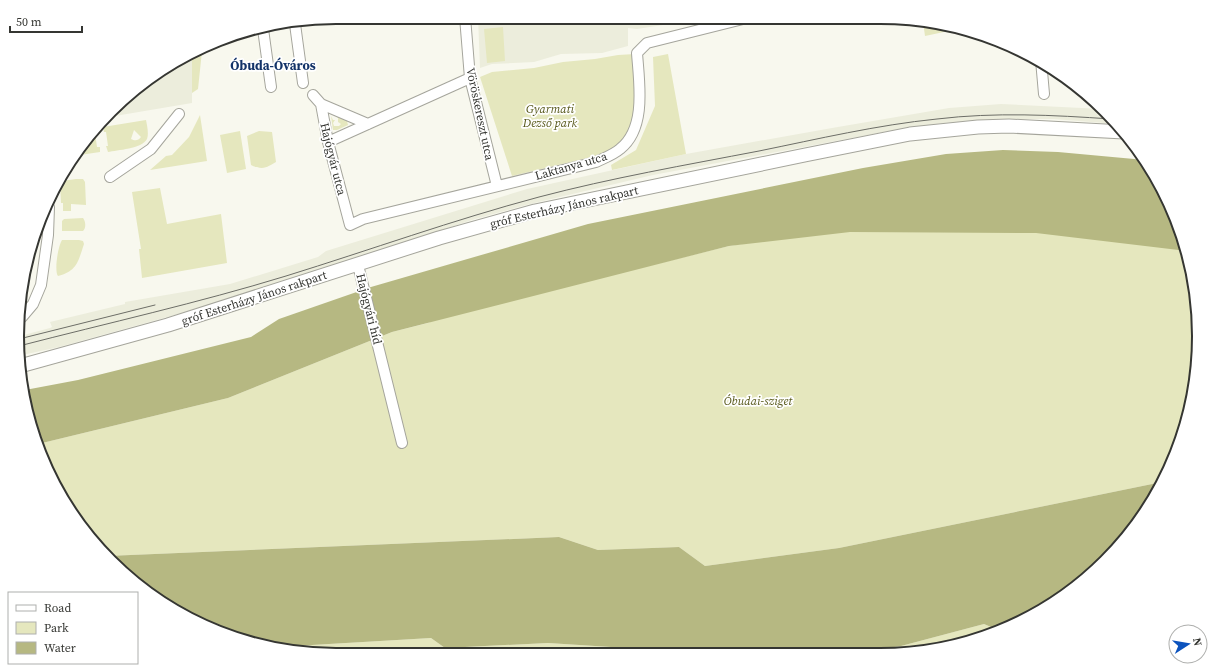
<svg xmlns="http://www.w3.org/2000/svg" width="1216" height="672" font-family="'Source Serif 4',serif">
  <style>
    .built { fill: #eceddc }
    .green { fill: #e5e7be; fill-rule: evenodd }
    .water { fill: #b6b882 }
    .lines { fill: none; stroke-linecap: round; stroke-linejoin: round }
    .minor-casing { stroke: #a5a59c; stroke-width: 12 }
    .major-casing { stroke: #a5a59c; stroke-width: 15 }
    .minor { stroke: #fff; stroke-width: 10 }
    .major { stroke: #fff; stroke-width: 13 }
    .tram { stroke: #6c6d67; stroke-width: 1 }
    .labels { text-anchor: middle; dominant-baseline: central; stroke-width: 3.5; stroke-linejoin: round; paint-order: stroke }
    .park-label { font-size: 12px; font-style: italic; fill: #57581a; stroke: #fff }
    .street-label { font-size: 12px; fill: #353632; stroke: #fff }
    .neighbourhood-label { font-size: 13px; font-weight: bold; fill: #133368; stroke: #fff }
    .rim { fill: none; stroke: #353632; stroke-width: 2 }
  </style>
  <rect width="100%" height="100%" fill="#f8f8ee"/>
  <!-- built -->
  <path class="built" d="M478,17H702L689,21L637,29L628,28V46L602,53L561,54L534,62L492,64L480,68Z
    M192,56V103L109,117L142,83Z
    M1001,104L1102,109L1116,124L1054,119H1009L944,123L905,128L653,175L526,205L475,219L225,301L59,347L18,356L20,336L50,328L52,327L50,322L125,304V302L230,284L318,257L326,251L527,189L686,154L832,128L949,108Z"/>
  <!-- green -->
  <path class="green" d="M923,22L958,29L925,36Z
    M503,27L505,61L487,63L484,29Z
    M202,51L198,89L192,93V56Z
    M635,54L636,106L631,125L624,138L617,146L596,156L512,176L480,77L492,72L534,68L563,62L595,59L618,55Z
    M668,54L686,154L612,170L611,165L636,150L655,106L653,57Z
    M200,115L207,161L150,170L166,156L172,155L189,137Z
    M334,115L347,121L348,125L337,130H333L331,116L333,120H335L333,123L334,126H339L341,124L338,122V118Z
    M146,120C147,125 149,134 147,139C142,149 117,150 108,152L106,146H108L106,132H104L103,127ZM134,130L141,137C138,141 135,141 131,139Z
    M240,131L246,169L227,173L220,135Z
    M259,131L272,132L276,162C270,165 265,170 257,167C255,167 253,166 251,165L247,136Z
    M95,133L97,147H100V152L73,156Z
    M76,179H83L85,182L86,205L71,204V211H63V203H61L60,184L62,181Z
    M160,188L167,224L221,214L227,263L142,278L139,249H141L132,192Z
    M83,218C86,222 86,228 83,231H62V221L64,219Z
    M988,219L1185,245L1188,254L1198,315L1196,378L1182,439L1162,482L839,548L705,566L679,547L598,550L559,537L107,556L96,546L41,458L38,444L228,398L392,332L428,323L441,317L729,246L850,228L904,232H936Z
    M62,240H79L83,241L84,244C78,262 77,271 58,276C54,271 58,246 62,240Z
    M984,624L998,630L983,638L921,652H862L901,646Z
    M431,638L445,648L548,643L705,653L315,654L278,647Z"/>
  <!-- water -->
  <path class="water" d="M1003,150L1058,152L1145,160L1166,195L1187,251L1036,233L850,232L729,246L392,332L228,398L38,444L25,390L78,380L251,337L279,319L371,287L588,224L863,168L946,154Z
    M1162,482L1156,496L1106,561L1057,601L998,630L984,624L901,646L862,652L705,653L548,643L445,648L431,638L278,647L234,638L176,612L107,556L559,537L598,550L679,547L705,566L839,548Z"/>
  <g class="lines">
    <defs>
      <path id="minor" d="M465,17L470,78L497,186
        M295,24L303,83
        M263,29L271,87
        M1041,60L1044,94
        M313,95L321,104L328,142L350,225L363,219L596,162C604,158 613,155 620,149C647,128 639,82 637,53L647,43L751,17
        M321,104L368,124
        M328,142L470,78
        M110,177L151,149L179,114
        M358,265L402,443
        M22,317L33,304L41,285L48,235L49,207"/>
      <path id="major" d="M20,366L168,325L439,238L535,211L805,155L910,134L978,127L1009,126L1124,132"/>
    </defs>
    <!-- minor casing -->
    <use href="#minor" class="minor-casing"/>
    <!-- major casing -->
    <use href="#major" class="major-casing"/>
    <!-- minor -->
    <use href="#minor" class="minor"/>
    <!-- major -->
    <use href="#major" class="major"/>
    <!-- tram -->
    <path class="tram" d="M19,339L155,305
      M19,346C108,323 198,303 286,276C370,250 453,220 539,197C611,178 686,165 759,151C818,139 877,125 937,119C995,112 1053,115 1111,119"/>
  </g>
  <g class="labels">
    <!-- park labels -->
    <g class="park-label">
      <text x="550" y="109">Gyarmati<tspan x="550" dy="14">Dezső park</tspan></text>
      <text x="758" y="401">Óbudai-sziget</text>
    </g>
    <!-- street labels -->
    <g class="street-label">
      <text transform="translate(480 114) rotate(78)">Vöröskereszt utca</text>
      <text transform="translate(333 159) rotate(76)">Hajógyár utca</text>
      <text transform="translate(571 166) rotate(-16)">Laktanya utca</text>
      <text transform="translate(564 207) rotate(-13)">gróf Esterházy János rakpart</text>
      <text transform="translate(254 298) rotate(-18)">gróf Esterházy János rakpart</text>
      <text transform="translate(369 309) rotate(76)">Hajógyári híd</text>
    </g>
    <!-- neighbourhood labels -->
    <g class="neighbourhood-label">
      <text x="273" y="65">Óbuda-Óváros</text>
    </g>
  </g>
  <!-- crop -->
  <path d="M0 0H1216V672H0ZM336 24H880A312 312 0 0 1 1192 336V336A312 312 0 0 1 880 648H336A312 312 0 0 1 24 336V336A312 312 0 0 1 336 24Z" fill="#fff" fill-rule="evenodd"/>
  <path class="rim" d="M336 24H880A312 312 0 0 1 1192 336V336A312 312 0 0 1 880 648H336A312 312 0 0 1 24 336V336A312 312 0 0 1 336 24Z"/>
  <!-- legend -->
  <rect x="8" y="592" width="130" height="72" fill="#ffffff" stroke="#aeafad"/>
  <rect x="16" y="605" width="20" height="6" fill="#ffffff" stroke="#aeafad"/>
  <text x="44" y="612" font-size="12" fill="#353632">Road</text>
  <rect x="16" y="622" width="20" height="12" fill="#e5e7be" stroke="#aeafad"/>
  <text x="44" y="632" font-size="12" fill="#353632">Park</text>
  <rect x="16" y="642" width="20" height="12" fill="#b6b882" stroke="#aeafad"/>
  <text x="44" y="652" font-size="12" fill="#353632">Water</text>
  <!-- north arrow -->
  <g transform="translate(1188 644) rotate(78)"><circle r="19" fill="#ffffff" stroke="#aeafad"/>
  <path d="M0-3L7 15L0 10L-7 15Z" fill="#0c53bd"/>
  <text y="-6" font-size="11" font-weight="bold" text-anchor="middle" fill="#353632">N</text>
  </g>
  <!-- scale -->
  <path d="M10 26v6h72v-6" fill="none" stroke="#353632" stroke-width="2"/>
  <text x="16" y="26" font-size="12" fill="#353632" stroke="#ffffff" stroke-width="3" paint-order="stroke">50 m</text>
</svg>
